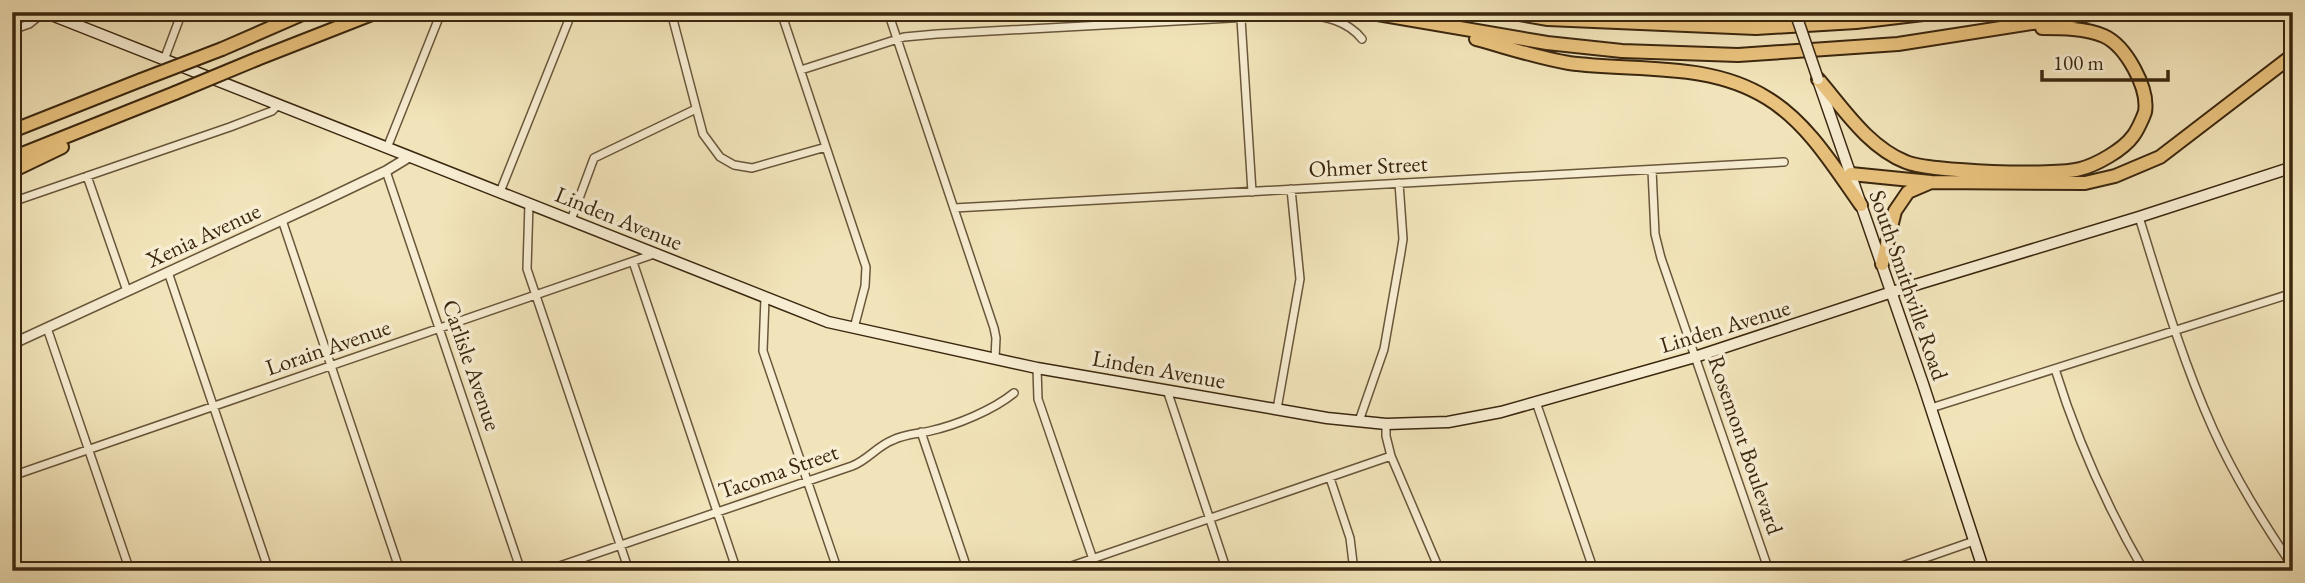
<svg xmlns="http://www.w3.org/2000/svg" width="2305" height="583" font-family="'EB Garamond',serif">
  <style>
    .lines { fill: none; stroke-linecap: round; stroke-linejoin: round }
    .minor-casing { stroke: #69563a; stroke-width: 10 }
    .tertiary-casing { stroke: #69563a; stroke-width: 12 }
    .secondary-casing { stroke: #3b270f; stroke-width: 13 }
    .motorway-casing { stroke: #3b270f; stroke-width: 16 }
    .minor { stroke: #f7edd2; stroke-width: 7 }
    .tertiary { stroke: #f7edd2; stroke-width: 9 }
    .secondary { stroke: #f7edd2; stroke-width: 10 }
    .motorway { stroke: #e9c27d; stroke-width: 12 }
    .secondary-bridge-casing { stroke: #3b270f; stroke-width: 13; stroke-linecap: butt }
    .motorway-bridge-casing { stroke: #3b270f; stroke-width: 16; stroke-linecap: butt }
    .secondary-bridge { stroke: #f7edd2; stroke-width: 10 }
    .motorway-bridge { stroke: #e9c27d; stroke-width: 12 }
    .labels { text-anchor: middle; dominant-baseline: central; stroke-width: 7; stroke-linejoin: round; paint-order: stroke }
    .street-label { font-size: 23px; fill: #3b270f; stroke: #f7edd2 }
  </style>
  <rect width="100%" height="100%" fill="#f2e4ba"/>
  <filter id="stains"><feTurbulence type="fractalNoise" baseFrequency=".00286" numOctaves="4"/><feColorMatrix values="0 0 0 0 .2 0 0 0 0 .09 0 0 0 0 .02 0 0 0 .5 -.17"/></filter>
  <radialGradient id="worn" r=".72"><stop offset=".6" stop-color="#630" stop-opacity="0"/><stop offset="1" stop-color="#630" stop-opacity=".3"/></radialGradient>
  <g class="lines">
    <defs>
      <path id="minor" d="M671,12L703,134L720,157L734,165L752,168L826,147
        M781,12L866,267L865,286L854,328
        M888,12L994,328L996,338L995,358
        M1241,19L1252,192
        M12,30L29,24L44,12
        M164,60L182,12
        M801,70L904,37L937,34L1303,14C1325,16 1348,21 1362,39
        M387,148L438,20
        M1652,170L1655,234L1661,258L1769,571
        M386,171L521,571
        M87,176L127,291
        M500,192L572,12
        M12,202L230,127L272,111L278,105
        M529,203L527,269L629,571
        M954,208L1784,162
        M2139,217C2161,288 2182,360 2213,429C2235,478 2263,522 2293,567
        M282,220L400,571
        M571,220L594,158L696,109
        M633,262L737,571
        M168,272L269,571
        M765,298L763,351L838,571
        M47,328L130,571
        M1037,368L1038,399L1097,571
        M2055,369C2077,440 2107,507 2144,571
        M1167,390L1227,571
        M1536,402L1594,571
        M1931,408L2293,293
        M1277,409L1300,279L1291,189
        M1359,421L1384,349L1401,252L1403,239L1399,183
        M1386,424V436L1391,456L1440,571
        M921,432L968,571
        M12,476L657,253
        M1330,478L1350,538L1354,571
        M545,571L852,466C868,460 877,446 893,440C905,434 917,434 930,431C957,425 993,410 1014,393
        M1057,571L1391,456
        M1888,571L1974,541"/>
      <path id="tertiary" d="M12,344L321,202L386,171L409,157"/>
      <path id="secondary" d="M44,12L828,322L1037,368L1327,418L1386,424L1448,422L1501,412L1695,357L1892,292L2139,217L2293,167
        M1819,83L1923,384L1984,571"/>
      <path id="motorway" d="M1366,12L1547,43L1622,51L1738,55L1898,44L2103,12
        M1508,12L1548,19L1756,28L1856,22L1940,12
        M1476,39C1506,47 1538,58 1569,63C1635,72 1708,61 1767,98C1808,123 1834,167 1861,205
        M222,49L307,12
        M257,59L377,12
        M1818,79C1843,108 1868,147 1906,162C1929,172 2055,176 2080,169C2096,165 2123,150 2133,136C2137,131 2143,118 2145,112C2149,88 2126,46 2104,36C2086,28 2061,28 2042,28
        M12,131L141,80
        M12,158L175,93
        M12,171L62,147
        M1851,174L1931,182L2085,183L2115,176L2160,157L2293,55
        M1882,264L1895,211L1908,192L1929,183"/>
    </defs>
    <!-- minor casing -->
    <use href="#minor" class="minor-casing"/>
    <!-- tertiary casing -->
    <use href="#tertiary" class="tertiary-casing"/>
    <!-- secondary casing -->
    <use href="#secondary" class="secondary-casing"/>
    <!-- motorway casing -->
    <use href="#motorway" class="motorway-casing"/>
    <!-- minor -->
    <use href="#minor" class="minor"/>
    <!-- tertiary -->
    <use href="#tertiary" class="tertiary"/>
    <!-- secondary -->
    <use href="#secondary" class="secondary"/>
    <!-- motorway -->
    <use href="#motorway" class="motorway"/>
    <defs>
      <path id="secondary-bridge" d="M1795,12L1818,79"/>
      <path id="motorway-bridge" d="M141,80L222,49
        M175,93L257,59"/>
    </defs>
    <!-- secondary-bridge casing -->
    <use href="#secondary-bridge" class="secondary-bridge-casing"/>
    <!-- motorway-bridge casing -->
    <use href="#motorway-bridge" class="motorway-bridge-casing"/>
    <!-- secondary-bridge -->
    <use href="#secondary-bridge" class="secondary-bridge"/>
    <!-- motorway-bridge -->
    <use href="#motorway-bridge" class="motorway-bridge"/>
  </g>
  <g class="labels">
    <!-- street labels -->
    <g class="street-label">
      <text transform="translate(1368 166) rotate(-3)">Ohmer Street</text>
      <text transform="translate(619 218) rotate(22)">Linden Avenue</text>
      <text transform="translate(203 235) rotate(-25)">Xenia Avenue</text>
      <text transform="translate(1909 285) rotate(71)">South Smithville Road</text>
      <text transform="translate(1725 326) rotate(-17)">Linden Avenue</text>
      <text transform="translate(328 347) rotate(-19)">Lorain Avenue</text>
      <text transform="translate(472 365) rotate(71)">Carlisle Avenue</text>
      <text transform="translate(1159 369) rotate(10)">Linden Avenue</text>
      <text transform="translate(1746 445) rotate(71)">Rosemont Boulevard</text>
      <text transform="translate(778 471) rotate(-19)">Tacoma Street</text>
    </g>
  </g>
  <!-- margin -->
  <rect width="2305" height="583" fill="none" stroke="#f2e4ba" stroke-width="42"/>
  <rect x="14" y="14" width="2277" height="555" fill="none" stroke="#3b270f" stroke-width="3.5"/>
  <rect x="21" y="21" width="2263" height="541" fill="none" stroke="#3b270f" stroke-width="2"/>
  <!-- scale -->
  <path d="M2042 70v10h126v-10" fill="none" stroke="#3b270f" stroke-width="3.5"/>
  <text x="2053" y="70" font-size="21" fill="#3b270f" stroke="#f7edd2" stroke-width="5" paint-order="stroke">100 m</text>
  <rect width="100%" height="100%" filter="url(#stains)"/>
  <rect width="100%" height="100%" fill="url(#worn)"/>
</svg>
